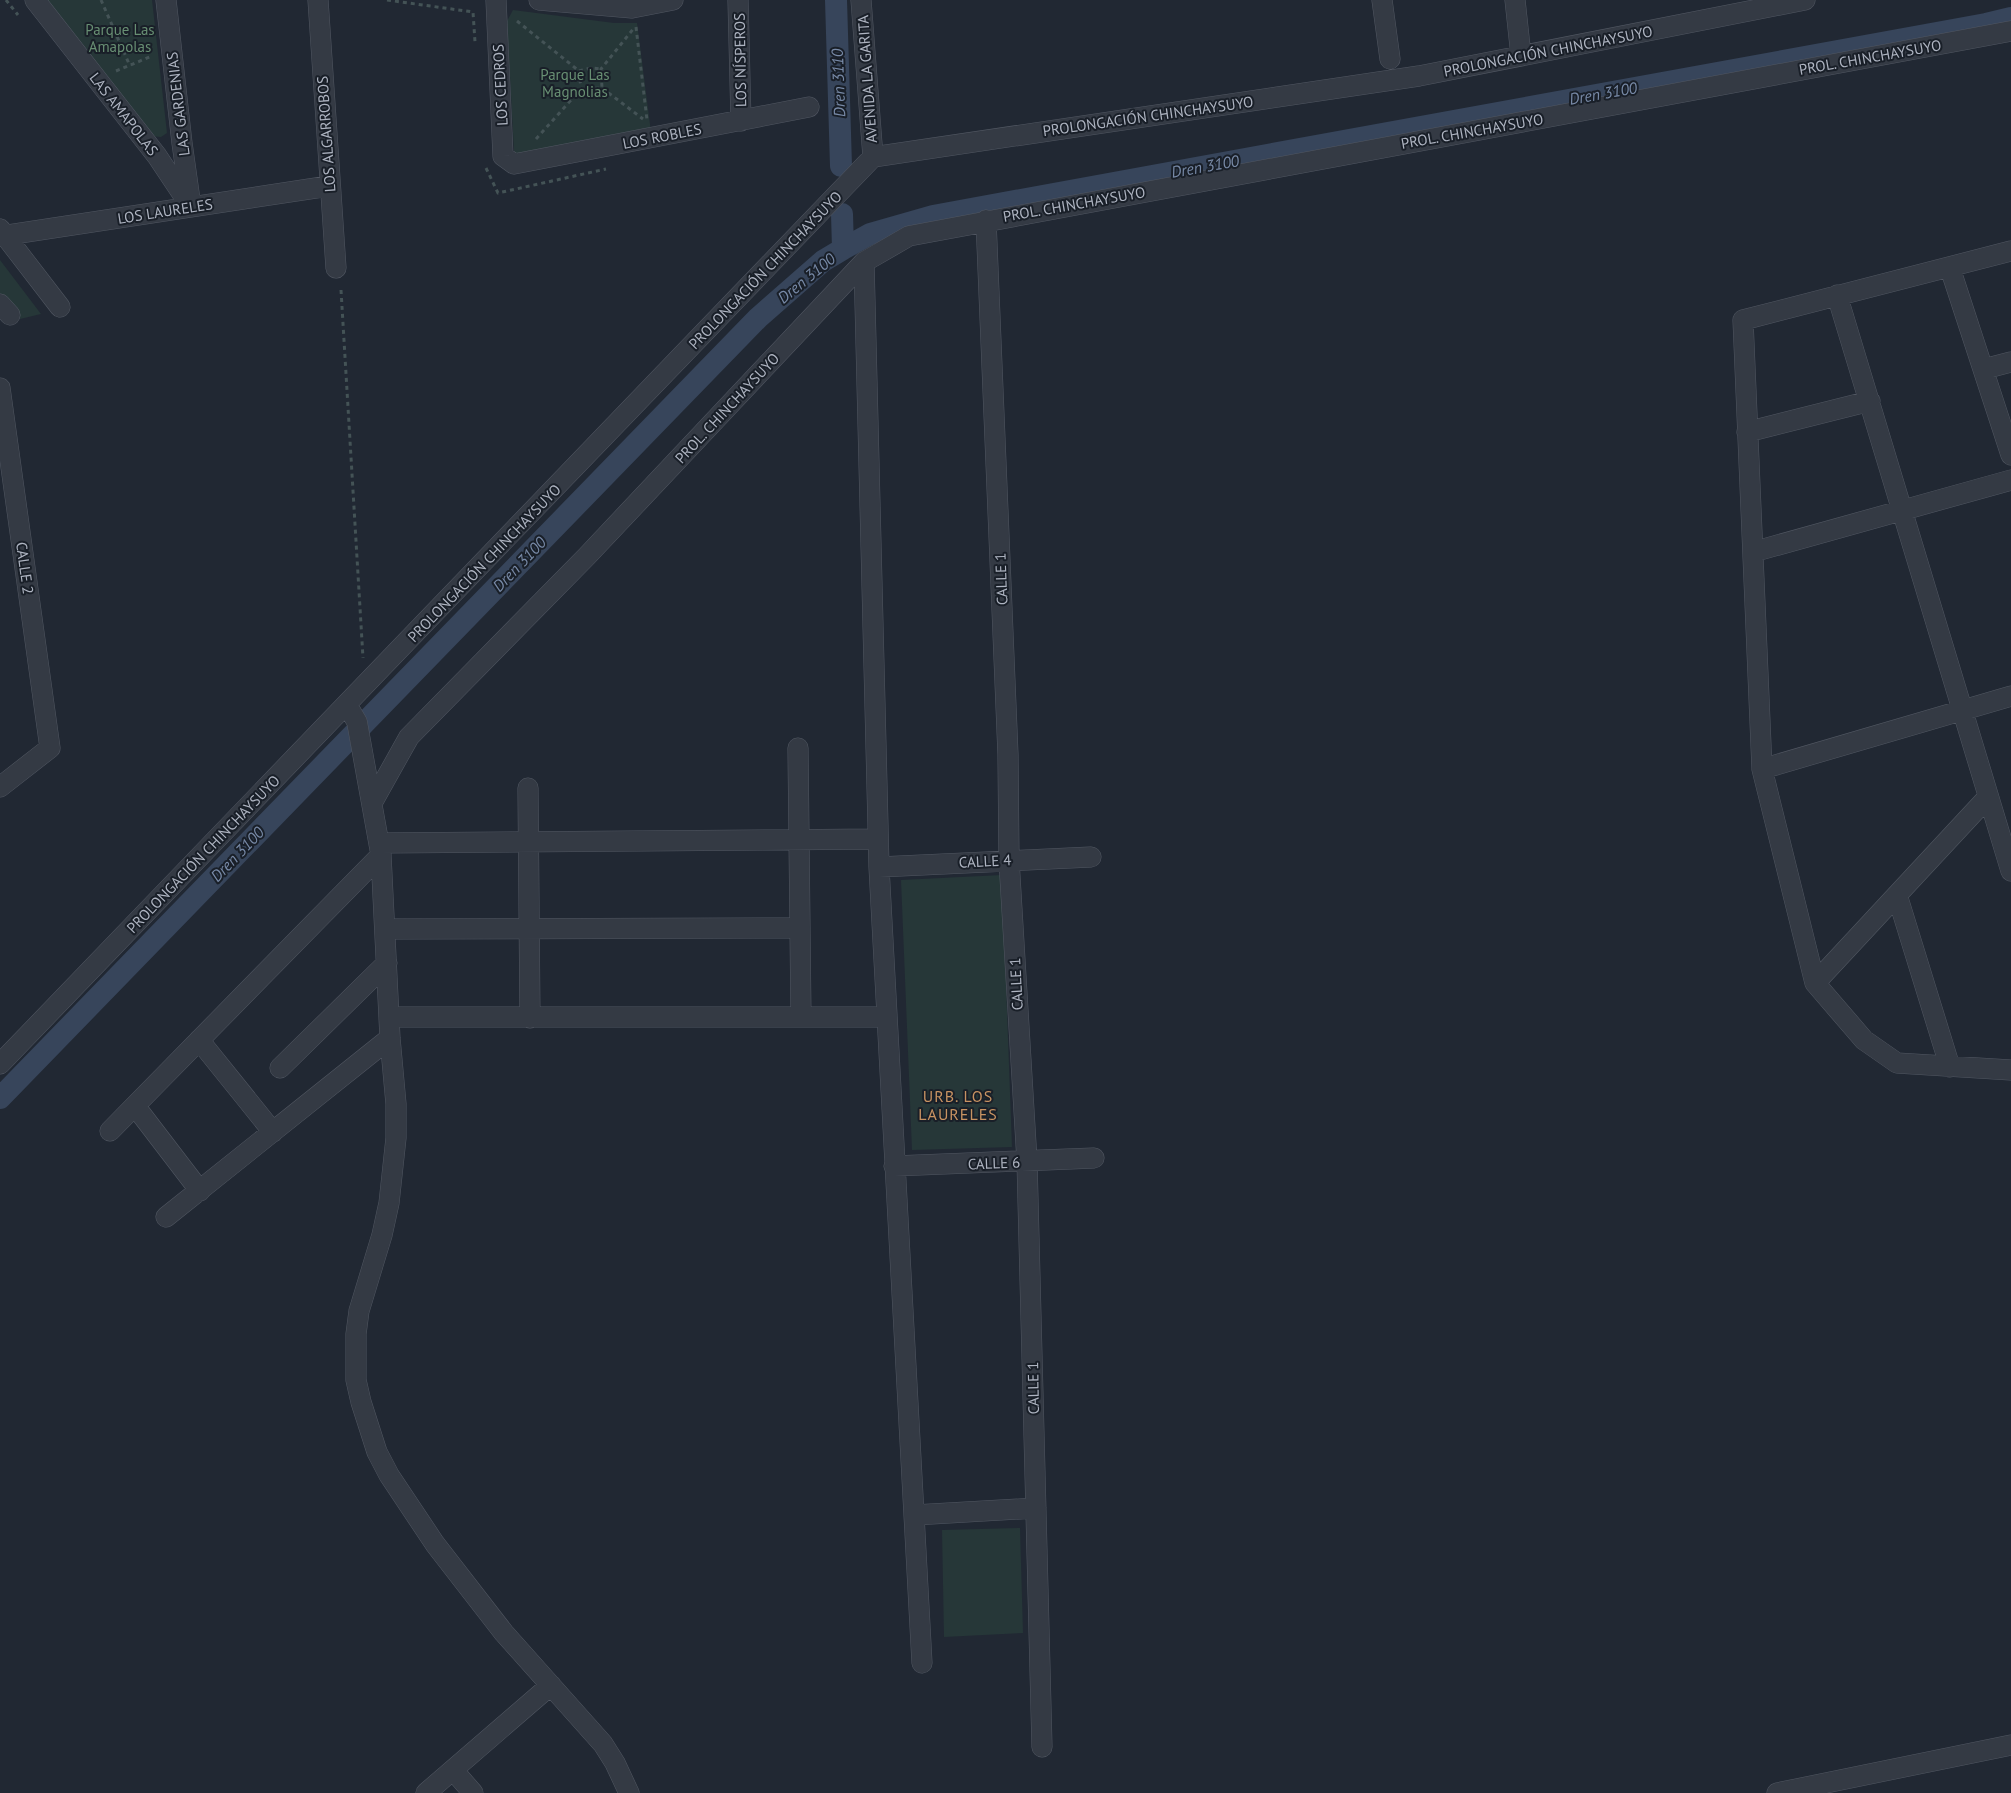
<svg xmlns="http://www.w3.org/2000/svg" width="2011" height="1793" font-family="'PT Sans',sans-serif">
  <style>
    .green { fill: #263738 }
    .lines { fill: none; stroke-linecap: round; stroke-linejoin: round }
    .canal { stroke: #37455b; stroke-width: 22 }
    .minor-casing { stroke: #515762; stroke-width: 21 }
    .path { stroke: #445356; stroke-width: 3; stroke-dasharray: 4 4; stroke-linecap: butt }
    .minor { stroke: #343a44; stroke-width: 20 }
    .labels { text-anchor: middle; dominant-baseline: central; stroke-width: 4; stroke-linejoin: round; paint-order: stroke }
    .park-label { font-size: 15px; fill: #688f73; stroke: #191f28 }
    .street-label { font-size: 15px; fill: #aeb4c1; stroke: #191f28 }
    .water-label { font-size: 16px; font-style: italic; fill: #788aa7; stroke: #191f28 }
    .neighbourhood-label { font-size: 16px; letter-spacing: 1px; fill: #c89362; stroke: #191f28 }
  </style>
  <rect width="100%" height="100%" fill="#212833"/>
  <!-- green -->
  <path class="green" d="M45,0H152L167,133L161,137L151,136Z
    M513,10L614,23H637L651,132L522,159L514,151L507,21Z
    M0,260L41,314L20,319L0,293Z
    M1002,875L1012,1147L912,1150L901,880Z
    M1020,1528L1023,1633L944,1637L942,1530Z"/>
  <g class="lines">
    <!-- canal -->
    <path class="canal" d="M836,0L841,166
      M842,214L843,249
      M0,1098L758,318L823,261L843,249L870,234L933,216L1986,24L2011,18"/>
    <defs>
      <path id="minor" d="M35,0L157,156L191,207
        M166,0L182,143L190,200
        M318,0L336,268
        M496,0L503,156L514,164L809,107
        M539,0L632,8L673,0
        M738,0L741,121
        M861,0L873,157
        M1382,0L1390,59
        M1515,0L1521,56
        M986,220L1008,755L1009,860L1027,1161L1042,1747
        M0,229L60,307
        M0,236L329,186
        M2011,251L1743,320L1762,769L1815,983L1864,1040L1897,1063L2011,1070
        M864,262L879,867L922,1663
        M1950,268L2011,455
        M1837,295L2011,871
        M0,304L10,315
        M1984,369L2011,362
        M0,388L50,748L0,787
        M1747,432L1870,401
        M1753,552L2011,480
        M347,705L357,722L381,855L390,1038L396,1104V1138L389,1203L382,1235L359,1311L356,1334V1380L361,1402L377,1452L389,1475L435,1544L504,1633L603,1744L615,1763L629,1793
        M798,748L801,1017
        M1762,769L2011,696
        M528,788L530,1018
        M372,803L409,737L587,556L864,262L909,236L2011,31
        M379,843L878,839
        M879,867L1091,857
        M1897,895L1950,1067
        M385,929L799,928
        M1815,983L1988,797
        M389,1017H886
        M199,1040L273,1132
        M0,1064L873,157L1419,76L1805,0
        M280,1068L387,963
        M135,1106L200,1191
        M110,1131L381,855
        M894,1166L1094,1158
        M166,1217L390,1038
        M914,1515L1036,1508
        M453,1770L473,1793
        M426,1793L551,1685
        M1777,1793L2011,1745"/>
    </defs>
    <!-- minor casing -->
    <use href="#minor" class="minor-casing"/>
    <!-- path -->
    <path class="path" d="M6,0L18,15
      M101,0L130,66
      M387,0L473,12L475,42
      M517,21L579,71L581,89L602,88L601,69L634,28
      M636,27L647,120
      M116,71L152,56
      M579,71L591,68L601,69
      M602,88L643,119
      M536,139L581,89
      M486,168L498,193L606,169
      M341,290L363,658"/>
    <!-- minor -->
    <use href="#minor" class="minor"/>
  </g>
  <g class="labels">
    <!-- park labels -->
    <g class="park-label">
      <text x="120" y="29">Parque Las<tspan x="120" dy="17">Amapolas</tspan></text>
      <text x="575" y="74">Parque Las<tspan x="575" dy="17">Magnolias</tspan></text>
    </g>
    <!-- street labels -->
    <g class="street-label">
      <text transform="translate(1548 51) rotate(-11)">PROLONGACIÓN CHINCHAYSUYO</text>
      <text transform="translate(1870 57) rotate(-10)">PROL. CHINCHAYSUYO</text>
      <text transform="translate(740 60) rotate(-91)">LOS NÍSPEROS</text>
      <text transform="translate(867 79) rotate(-94)">AVENIDA LA GARITA</text>
      <text transform="translate(500 85) rotate(-93)">LOS CEDROS</text>
      <text transform="translate(178 104) rotate(-97)">LAS GARDENIAS</text>
      <text transform="translate(124 114) rotate(52)">LAS AMAPOLAS</text>
      <text transform="translate(1148 116) rotate(-8)">PROLONGACIÓN CHINCHAYSUYO</text>
      <text transform="translate(1472 131) rotate(-10)">PROL. CHINCHAYSUYO</text>
      <text transform="translate(326 134) rotate(-94)">LOS ALGARROBOS</text>
      <text transform="translate(662 136) rotate(-11)">LOS ROBLES</text>
      <text transform="translate(1074 204) rotate(-10)">PROL. CHINCHAYSUYO</text>
      <text transform="translate(165 211) rotate(-9)">LOS LAURELES</text>
      <text transform="translate(765 270) rotate(-46)">PROLONGACIÓN CHINCHAYSUYO</text>
      <text transform="translate(727 408) rotate(-47)">PROL. CHINCHAYSUYO</text>
      <text transform="translate(484 563) rotate(-46)">PROLONGACIÓN CHINCHAYSUYO</text>
      <text transform="translate(25 568) rotate(82)">CALLE 2</text>
      <text transform="translate(1001 579) rotate(-92)">CALLE 1</text>
      <text transform="translate(203 854) rotate(-46)">PROLONGACIÓN CHINCHAYSUYO</text>
      <text transform="translate(985 861) rotate(-3)">CALLE 4</text>
      <text transform="translate(1016 984) rotate(-93)">CALLE 1</text>
      <text transform="translate(994 1163) rotate(-2)">CALLE 6</text>
      <text transform="translate(1033 1388) rotate(-91)">CALLE 1</text>
    </g>
    <!-- water labels -->
    <g class="water-label">
      <text transform="translate(838 83) rotate(-92)">Dren 3110</text>
      <text transform="translate(1603 93) rotate(-10)">Dren 3100</text>
      <text transform="translate(1205 166) rotate(-10)">Dren 3100</text>
      <text transform="translate(806 278) rotate(-39)">Dren 3100</text>
      <text transform="translate(519 564) rotate(-46)">Dren 3100</text>
      <text transform="translate(237 854) rotate(-46)">Dren 3100</text>
    </g>
    <!-- neighbourhood labels -->
    <g class="neighbourhood-label">
      <text x="958" y="1096">URB. LOS<tspan x="958" dy="18">LAURELES</tspan></text>
    </g>
  </g>
</svg>
